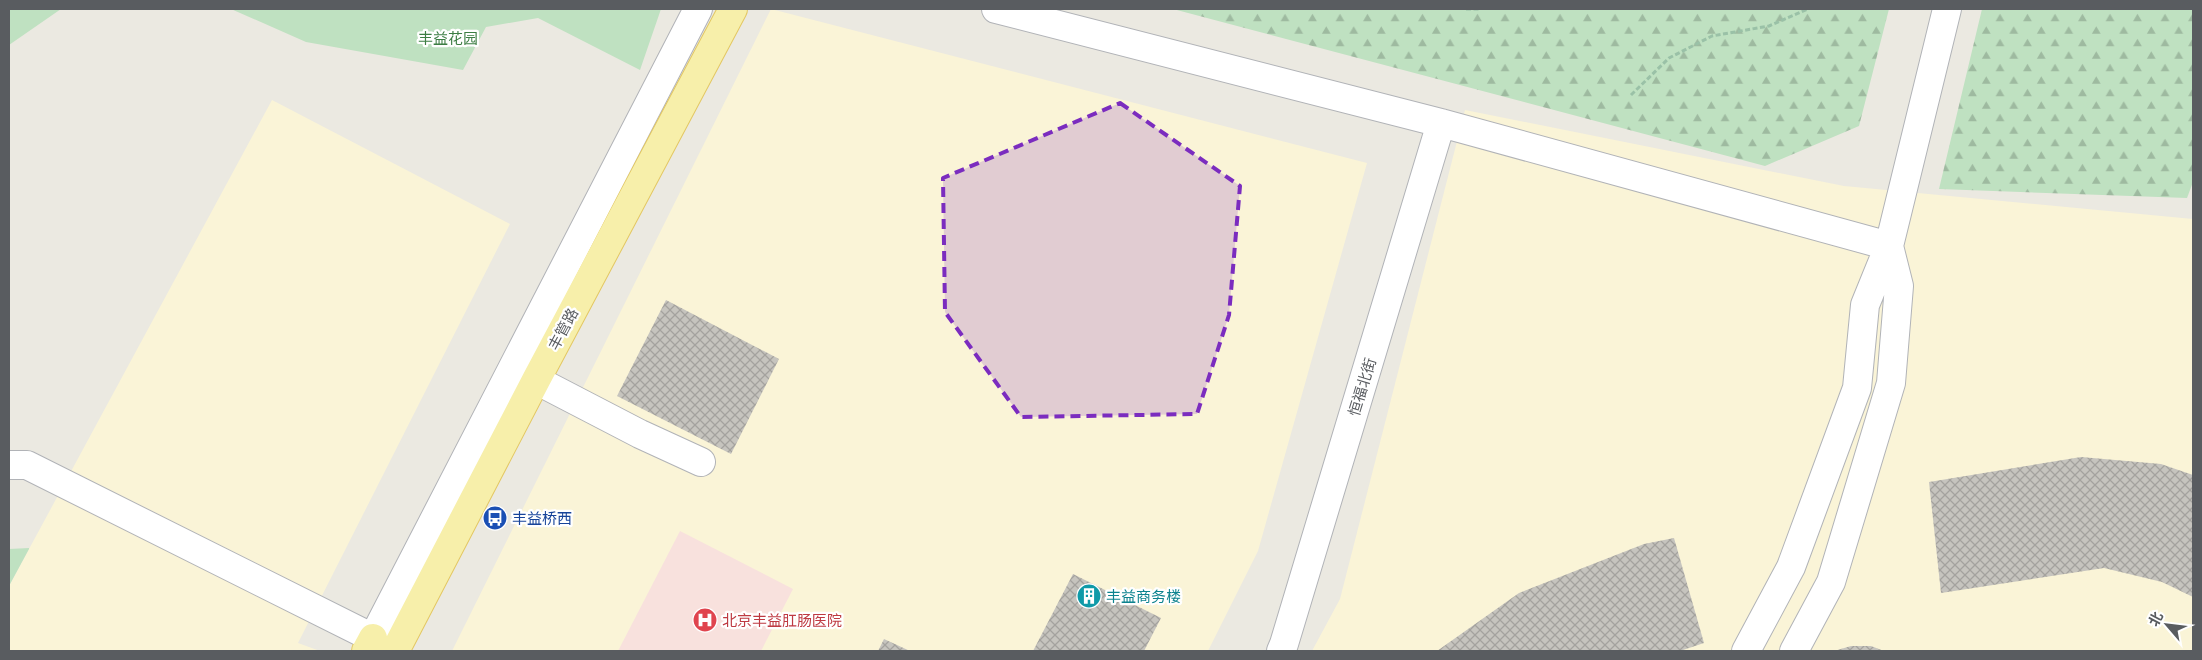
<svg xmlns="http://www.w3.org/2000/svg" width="2202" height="660" font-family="'Archivo Narrow','Noto Sans SC',sans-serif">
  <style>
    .commercial { fill: #faf4d7 }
    .medical { fill: #f8e1dd }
    .forest { fill: url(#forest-firs) }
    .green { fill: #bfe1c1 }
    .building { fill: url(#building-cross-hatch) }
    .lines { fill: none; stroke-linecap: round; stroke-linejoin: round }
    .minor-casing { stroke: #b1b3b7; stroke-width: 30 }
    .major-casing { stroke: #e3c762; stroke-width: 30 }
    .path { stroke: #9ac1a7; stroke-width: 3; stroke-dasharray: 5 2.5; stroke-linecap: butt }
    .minor { stroke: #fff; stroke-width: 28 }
    .major { stroke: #f7efaa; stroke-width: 28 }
    .marked { fill: #7b2cbf; fill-opacity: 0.2; stroke: #7b2cbf; stroke-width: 4; stroke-dasharray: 10 6; stroke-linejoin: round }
    .labels { text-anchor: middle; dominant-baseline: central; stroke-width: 4.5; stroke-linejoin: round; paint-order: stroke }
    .park-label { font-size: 15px; fill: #3c7d43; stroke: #fff }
    .street-label { font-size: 15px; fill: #595c60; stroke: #fff }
    .transit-label { font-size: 15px; fill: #164399; stroke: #fff; text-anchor: start }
    .culture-label { font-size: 15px; fill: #0d838f; stroke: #fff; text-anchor: start }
    .health-label { font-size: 15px; fill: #be3a42; stroke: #fff; text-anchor: start }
  </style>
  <defs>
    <pattern id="forest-firs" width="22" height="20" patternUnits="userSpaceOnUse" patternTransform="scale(1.25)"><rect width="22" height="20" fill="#bfe1c1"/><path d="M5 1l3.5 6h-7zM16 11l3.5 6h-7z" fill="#9ebaa0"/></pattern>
    <pattern id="building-cross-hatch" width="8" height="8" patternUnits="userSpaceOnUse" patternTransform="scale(1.25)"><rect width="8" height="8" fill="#c6c4be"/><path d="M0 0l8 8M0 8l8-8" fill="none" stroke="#a4a29e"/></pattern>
  </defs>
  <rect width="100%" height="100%" fill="#ebe9e1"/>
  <!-- commercial -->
  <path class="commercial" d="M771,9L1367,163L1258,551L1208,651H452Z
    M272,100L510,224L298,643L320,651H9V586Z
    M1465,110L1844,186L2193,219V651H1312L1340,599Z"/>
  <!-- medical -->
  <path class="medical" d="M680,531L793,589L761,651H618Z"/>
  <!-- forest -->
  <path class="forest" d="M1173,9H1889L1859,126L1765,166Z
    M1982,9H2193V182L2187,198L1939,189Z"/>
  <!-- green -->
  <path class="green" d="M9,9H61L9,45Z
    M231,9H661L640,70L538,18L486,27L463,70L306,42Z
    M29,548V549L9,586V549Z"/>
  <!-- building -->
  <path class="building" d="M666,300L779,359L731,454L617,396Z
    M2081,457L2161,464L2193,475V597L2162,582L2104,568L1941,593L1929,482Z
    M1674,538L1704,643L1680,651H1437L1519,593L1644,544Z
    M1073,574L1161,618L1144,651H1033Z
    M884,639L910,651H878Z
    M1851,646H1871L1884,651H1834Z"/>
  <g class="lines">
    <defs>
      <path id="minor" d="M996,9L1441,123L1889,246
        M536,380L640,434L701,462
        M9,465H27L373,638L698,9
        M1281,651L1284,644L1441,123
        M1746,651L1791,567L1857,388L1865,305L1889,246L1947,9
        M1794,651L1831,582L1891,383L1899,286L1889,246"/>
      <path id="major" d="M366,651L373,638
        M395,651L536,380L733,9"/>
    </defs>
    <!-- minor casing -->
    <use href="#minor" class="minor-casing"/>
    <!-- major casing -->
    <use href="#major" class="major-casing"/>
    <!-- path -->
    <path class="path" d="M1466,9H1480
      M1631,95L1669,58L1712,36L1769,26L1808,9"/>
    <!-- minor -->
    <use href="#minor" class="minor"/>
    <!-- major -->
    <use href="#major" class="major"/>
  </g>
  <!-- marked area -->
  <path class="marked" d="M1120,103L1240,186L1229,315L1197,414L1021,417L945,312L943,178Z"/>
  <!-- icons -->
  <defs>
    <symbol id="bus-disc" viewBox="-11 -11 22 22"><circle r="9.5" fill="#1a4fb4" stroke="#fff"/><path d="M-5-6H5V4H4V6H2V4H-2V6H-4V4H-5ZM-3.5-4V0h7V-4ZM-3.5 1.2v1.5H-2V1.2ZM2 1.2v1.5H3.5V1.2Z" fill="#fff"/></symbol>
    <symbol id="building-disc" viewBox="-11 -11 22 22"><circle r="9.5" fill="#0f9aa8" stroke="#fff"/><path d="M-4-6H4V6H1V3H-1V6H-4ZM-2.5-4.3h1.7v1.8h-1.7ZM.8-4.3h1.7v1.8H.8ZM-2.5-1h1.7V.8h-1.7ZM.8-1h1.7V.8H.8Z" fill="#fff"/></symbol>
    <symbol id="hospital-disc" viewBox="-11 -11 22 22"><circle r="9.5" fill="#e0444e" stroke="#fff"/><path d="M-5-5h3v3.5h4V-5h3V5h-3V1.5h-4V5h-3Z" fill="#fff"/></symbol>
  </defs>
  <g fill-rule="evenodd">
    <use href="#bus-disc" x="481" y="504" width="28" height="28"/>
    <use href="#building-disc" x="1075" y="582" width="28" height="28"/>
    <use href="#hospital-disc" x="691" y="606" width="28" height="28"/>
  </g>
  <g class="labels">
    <!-- park labels -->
    <g class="park-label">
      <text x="448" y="38">丰益花园</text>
    </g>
    <!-- street labels -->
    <g class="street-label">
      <text transform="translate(563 329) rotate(-62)">丰管路</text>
      <text transform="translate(1362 387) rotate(-73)">恒福北街</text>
    </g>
    <!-- transit labels -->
    <g class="transit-label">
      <text x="512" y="518">丰益桥西</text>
    </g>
    <!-- culture labels -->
    <g class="culture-label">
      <text x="1106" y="596">丰益商务楼</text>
    </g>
    <!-- health labels -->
    <g class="health-label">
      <text x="722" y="620">北京丰益肛肠医院</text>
    </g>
  </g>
  <!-- border -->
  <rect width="2202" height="660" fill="none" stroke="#595c60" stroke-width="20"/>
  <!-- north arrow -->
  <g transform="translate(2167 625) rotate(298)" stroke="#ffffff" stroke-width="4" paint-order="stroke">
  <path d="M0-4L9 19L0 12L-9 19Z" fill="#595c60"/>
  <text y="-8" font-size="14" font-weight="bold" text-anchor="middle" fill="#595c60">北</text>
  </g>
</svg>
